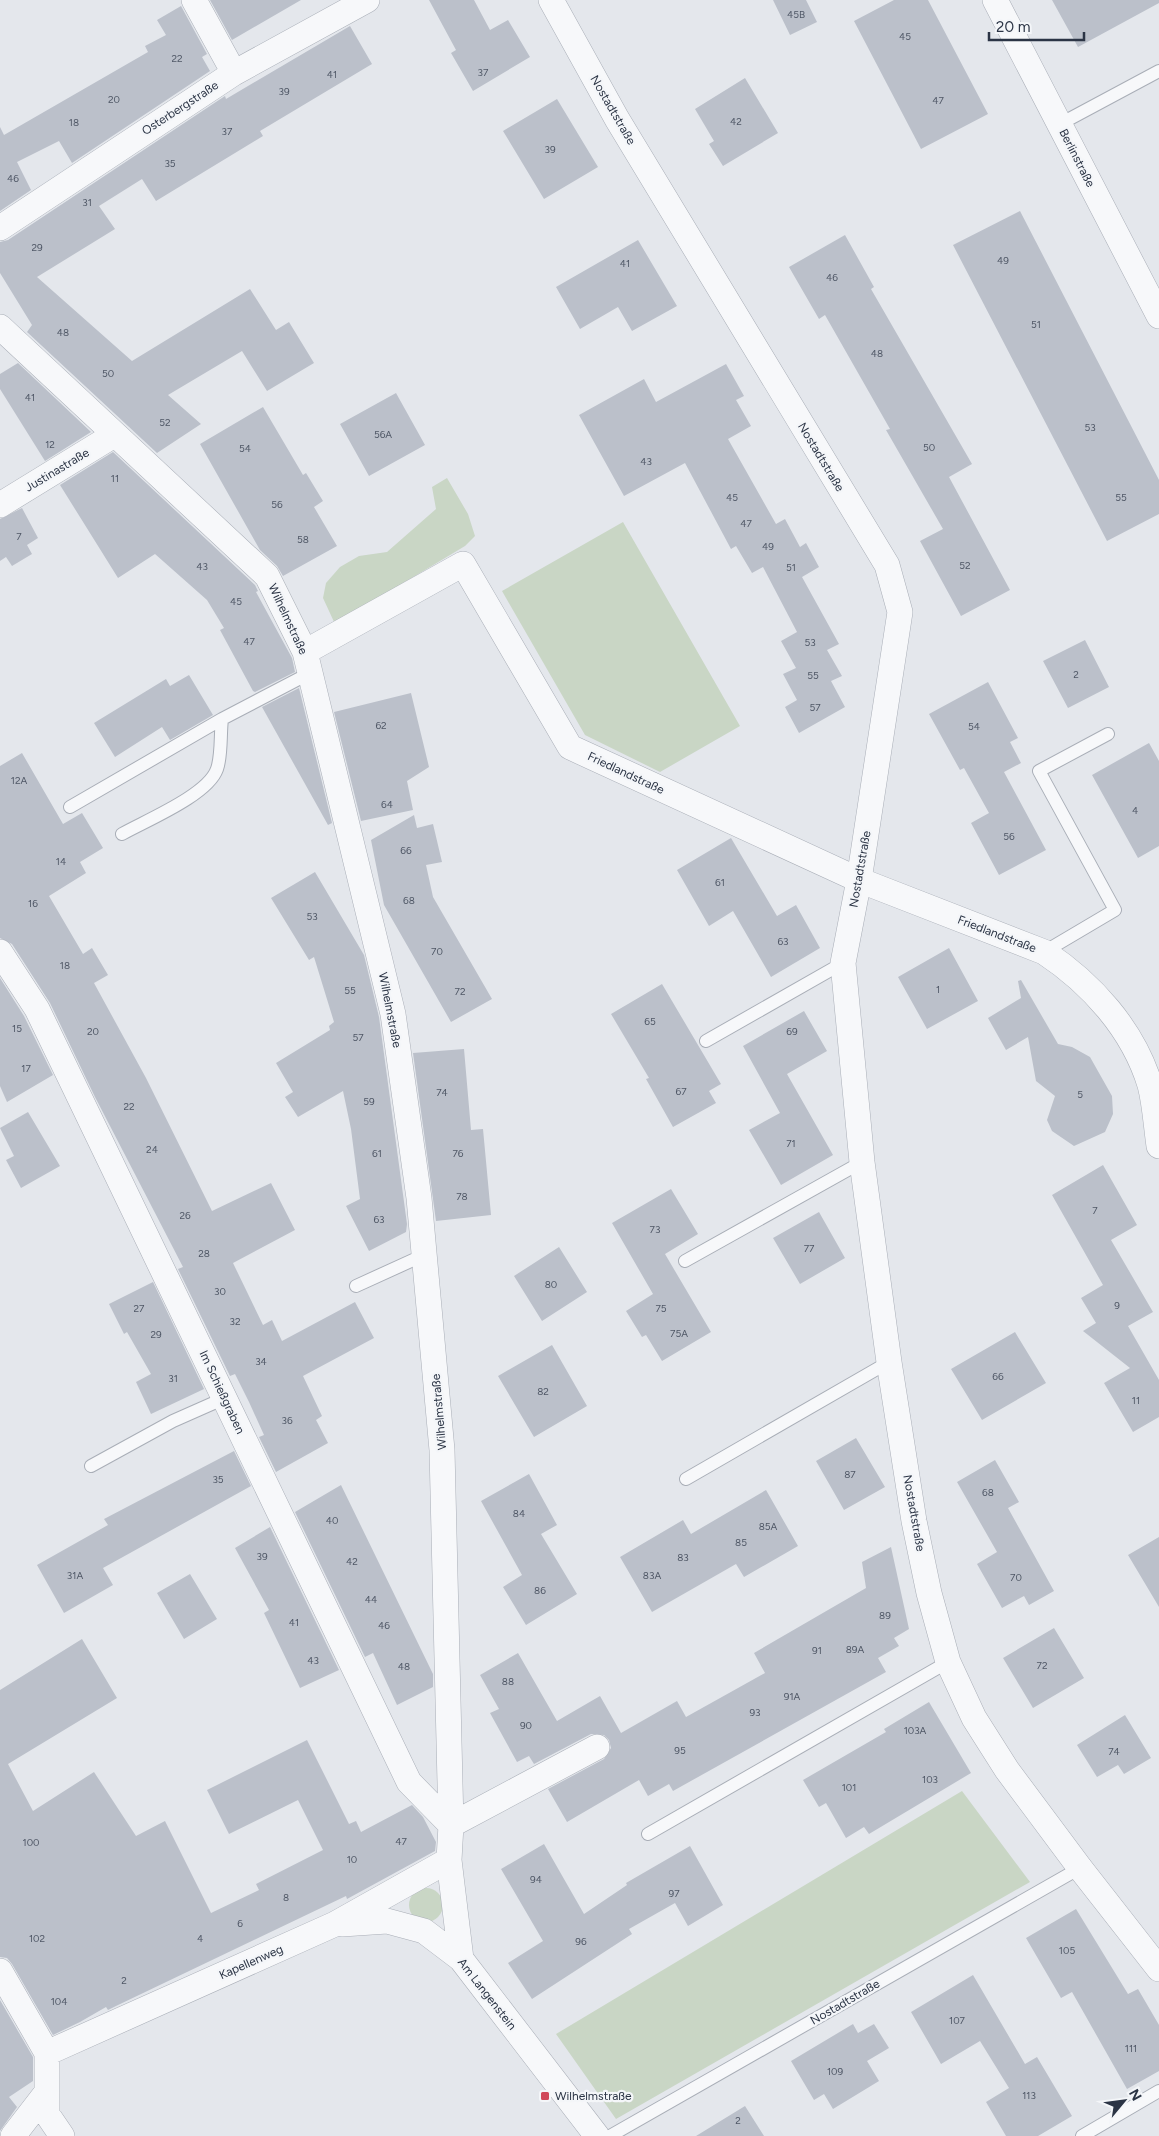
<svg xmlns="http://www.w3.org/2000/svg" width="1159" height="2136" font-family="Figtree,sans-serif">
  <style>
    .green { fill: #c9d6c5 }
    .building { fill: #bbc0ca }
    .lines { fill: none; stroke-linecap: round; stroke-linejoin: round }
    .lane-casing { stroke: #a9aeb7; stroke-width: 14 }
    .street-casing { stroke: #a9aeb7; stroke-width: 26 }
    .lane { stroke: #f7f8fa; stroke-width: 12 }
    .street { stroke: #f7f8fa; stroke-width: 25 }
    .poi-dot { fill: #d1495b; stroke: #f4f6f9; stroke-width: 2 }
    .labels { text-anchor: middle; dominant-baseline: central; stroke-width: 4.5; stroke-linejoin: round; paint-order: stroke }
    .number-label { font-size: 10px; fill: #4f5766 }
    .street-label { font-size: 12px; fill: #2b3445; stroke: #f4f6f9 }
    .poi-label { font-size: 12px; fill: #2b3445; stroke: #f4f6f9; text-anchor: start }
  </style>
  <rect width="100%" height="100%" fill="#e4e7ec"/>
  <!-- green -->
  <path class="green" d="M447,478L468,514L475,536L465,546L335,624L323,598L326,583L340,567L359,556L387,552L436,509L432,487Z
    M623,522L740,726L660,772L585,735L502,591Z
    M962,1791L1030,1882L616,2119L556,2034Z
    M409 1905a17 17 0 1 1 34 0a17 17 0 1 1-34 0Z"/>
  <!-- building -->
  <path class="building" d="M210,0H301L232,40Z
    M429,0H474L490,30L508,20L530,57L473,91L451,53L456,50Z
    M773,0H806L817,22L790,35Z
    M894,0H928L988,114L921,149L854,21Z
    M1052,0H1159V3L1078,47Z
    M181,6L207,54L202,57L210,71L72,163L59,141L17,162L31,190L0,211V127L4,135L148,52L145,46L166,35L157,20Z
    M350,26L372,64L260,131L263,136L156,201L142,179L99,206L115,229L37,277L132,361L250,289L276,330L289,322L314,363L267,391L242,351L168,395L201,424L157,453L27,332L32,325L0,273V242L8,240L225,96L226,99Z
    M745,78L778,133L723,166L709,144L714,141L695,109Z
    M557,99L598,167L544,199L503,131Z
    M1020,211L1159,480V514L1107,541L953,245Z
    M845,235L874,287L871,289L972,464L949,477L1010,590L961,616L920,541L943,529L886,430L890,429L825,315L819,319L789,267Z
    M638,240L677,306L632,331L618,307L580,329L556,287Z
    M18,363L91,432L45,461L0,389V374Z
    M726,364L744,396L736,400L751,426L728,439L776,524L785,519L800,547L806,543L819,567L802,577L839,644L827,650L842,676L831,681L845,707L799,733L785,707L797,700L783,674L796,668L781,641L797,632L763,567L752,573L736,546L731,549L685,463L624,496L579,415L644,379L656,402Z
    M396,393L425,445L369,476L340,424Z
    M263,407L303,475L306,473L323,501L314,507L337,546L283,576L277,566L260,550L200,444Z
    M113,452L255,585L258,591L256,592L292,658L295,672L255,692L253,691L220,630L224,628L207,600L155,554L118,578L60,485Z
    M22,508L38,538L27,545L32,554L12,566L6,557L0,561V519Z
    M1085,640L1109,687L1068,708L1043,661Z
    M189,675L213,715L170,740L162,727L115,757L94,723L166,679L170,686Z
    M988,682L1018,738L1010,742L1021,763L1004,772L1046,850L999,875L971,823L989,813L964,768L960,770L929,714Z
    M299,688L332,823L328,825L262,707Z
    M411,693L429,767L407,781L413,810L361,821L334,712Z
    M1149,743L1159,761V846L1138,858L1092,775Z
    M22,753L63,824L82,813L103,848L80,862L86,873L49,896L83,954L92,948L108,975L94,983L146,1078L212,1211L271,1183L295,1230L233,1263L263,1325L272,1320L282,1341L355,1302L374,1338L303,1376L322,1416L316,1420L328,1443L276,1472L259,1437L264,1435L249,1402L235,1374L230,1376L178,1269L183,1267L95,1097L50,1003L12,944L0,938V766Z
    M414,815L417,828L433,824L442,862L426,865L433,897L492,999L451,1022L384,905L371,840Z
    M731,838L777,916L796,905L820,948L771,977L733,911L709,926L677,870Z
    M315,872L364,955L379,1017L407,1224L406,1232L369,1251L346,1206L360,1199L351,1129L343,1091L298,1117L285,1097L293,1092L276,1063L330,1030L329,1026L334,1022L314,957L309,960L271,898Z
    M949,948L978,1001L927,1029L898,977Z
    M0,978L24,1016L53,1075L7,1102L0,1086Z
    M1021,980L1058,1044L1072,1047L1090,1057L1112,1096L1113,1114L1105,1132L1074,1146L1052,1131L1047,1120L1055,1096L1036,1081L1028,1037L1006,1050L988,1018L1021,998L1018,981Z
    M662,984L721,1084L709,1091L716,1103L673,1127L646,1079L649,1078L611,1014Z
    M804,1011L827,1051L787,1074L833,1155L781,1185L749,1130L780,1113L743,1046Z
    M464,1049L471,1130L483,1129L491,1215L436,1221L413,1053Z
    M28,1112L60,1166L21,1188L6,1160L14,1156L0,1128Z
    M1103,1165L1137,1225L1111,1240L1153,1312L1128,1326L1159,1380V1417L1133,1432L1104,1383L1130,1368L1083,1331L1096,1323L1081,1298L1103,1285L1052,1195Z
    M671,1189L698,1234L665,1254L711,1332L662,1361L646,1335L642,1337L626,1311L653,1294L612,1223Z
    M819,1212L845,1258L800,1284L773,1238Z
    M559,1247L587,1292L542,1321L514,1276Z
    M153,1282L204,1389L151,1414L136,1382L151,1374L127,1332L124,1334L109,1304Z
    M1015,1332L1046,1383L982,1420L951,1369Z
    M552,1345L587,1406L534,1437L498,1376Z
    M856,1438L885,1487L844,1510L816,1461Z
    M234,1451L251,1486L103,1568L113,1585L64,1613L37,1565L108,1525L104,1519Z
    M995,1460L1019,1502L1008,1508L1054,1591L1029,1605L1024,1596L1002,1608L977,1564L997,1552L957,1482Z
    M529,1474L557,1525L541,1534L577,1594L526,1625L503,1587L522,1575L481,1501Z
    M341,1485L433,1674V1687L397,1705L373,1653L365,1657L295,1512Z
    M766,1490L798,1546L744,1577L736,1564L652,1612L620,1557L683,1520L691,1534Z
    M270,1527L339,1670L300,1688L264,1613L269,1610L235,1548Z
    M1159,1537V1607L1128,1555Z
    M891,1547L909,1629L894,1638L899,1646L878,1658L886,1672L673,1791L669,1784L648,1796L639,1780L567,1822L548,1789L604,1759L611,1748L609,1740L604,1735L591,1734L534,1764L529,1756L517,1762L490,1713L499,1709L480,1675L518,1653L557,1721L600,1696L621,1733L677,1701L686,1717L765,1673L754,1653L866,1588L862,1562Z
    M190,1574L217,1619L184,1639L157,1593Z
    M1054,1628L1084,1678L1033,1708L1003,1658Z
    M82,1639L117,1698L8,1764L33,1811L94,1772L136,1836L165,1821L211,1913L259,1890L256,1884L323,1850L298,1800L229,1834L207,1790L307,1740L349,1824L356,1821L361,1832L412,1805L423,1817L436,1842L435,1851L347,1899L346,1896L116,2006L108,2010L106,2007L80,2022L53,2035L12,1964L7,1958L0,1957V1690Z
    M929,1702L971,1773L869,1834L864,1827L846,1838L826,1803L819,1807L803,1780L886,1732L884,1729Z
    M1125,1715L1151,1758L1124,1774L1118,1765L1097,1777L1077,1745Z
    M544,1844L584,1914L627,1885L626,1883L690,1846L723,1905L688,1926L675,1903L629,1929L632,1934L532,1999L508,1963L543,1941L501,1869Z
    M1076,1909L1128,1994L1138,1989L1159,2025V2071L1127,2089L1072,1992L1061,1998L1026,1938Z
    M973,1975L1025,2064L1037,2057L1072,2116L1038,2136H1006L986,2102L1009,2088L980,2041L941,2064L911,2012Z
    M0,2000L33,2057V2081L9,2097L17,2107L0,2131Z
    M853,2024L858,2033L874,2024L889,2048L867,2061L879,2081L833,2109L824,2094L814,2100L791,2061Z
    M745,2106L764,2136H696Z"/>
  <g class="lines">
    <defs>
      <path id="lane" d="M1060,124L1159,71
        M70,807L222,719L310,673
        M122,834C147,820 208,795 217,769C222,755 220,734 222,719
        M1044,952L1115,910L1039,771L1108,734
        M706,1041L843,963
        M685,1261L862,1162
        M356,1286L424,1255
        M91,1466L173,1421L225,1398
        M686,1479L889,1362
        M648,1834L948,1662
        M610,2136L1080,1868
        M1082,2136L1159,2091"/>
      <path id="street" d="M194,0L234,73
        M551,0L617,119L887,565L900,612L859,880L843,963L862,1162L889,1362L914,1521L929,1593L948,1662L974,1718L1007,1770L1080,1868L1159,1969
        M995,0L1159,316
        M0,228L234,73L367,0
        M0,327L267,576L305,652L393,1014L419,1198L442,1450L451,1825L449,1860L461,1959
        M0,505L114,435
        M305,652L463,564L570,747L859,880L1044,952C1091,983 1133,1029 1150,1085C1155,1104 1156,1126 1159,1146
        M0,952L37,1009L409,1782L451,1825L597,1747
        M342,1924L387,1921L424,1931L461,1959L597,2136
        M0,1971L47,2053
        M47,2053L335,1924L449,1860
        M47,2053V2114L62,2136
        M13,2136L47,2092"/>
    </defs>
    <!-- lane casing -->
    <use href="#lane" class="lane-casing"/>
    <!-- street casing -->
    <use href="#street" class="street-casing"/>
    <!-- lane -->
    <use href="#lane" class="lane"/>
    <!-- street -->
    <use href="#street" class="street"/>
  </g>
  <!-- markers -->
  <rect class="poi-dot" x="540" y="2091" width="10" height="10" rx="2.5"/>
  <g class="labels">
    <!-- number labels -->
    <g class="number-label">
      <text x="796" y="14">45B</text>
      <text x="905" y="36">45</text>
      <text x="177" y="58">22</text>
      <text x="483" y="72">37</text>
      <text x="332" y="74">41</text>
      <text x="284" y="91">39</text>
      <text x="114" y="99">20</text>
      <text x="938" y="100">47</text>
      <text x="736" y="121">42</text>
      <text x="74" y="122">18</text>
      <text x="227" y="131">37</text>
      <text x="550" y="149">39</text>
      <text x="170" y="163">35</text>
      <text x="13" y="178">46</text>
      <text x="87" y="202">31</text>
      <text x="37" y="247">29</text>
      <text x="1003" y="260">49</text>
      <text x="625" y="263">41</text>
      <text x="832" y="277">46</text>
      <text x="1036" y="324">51</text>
      <text x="63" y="332">48</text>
      <text x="877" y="353">48</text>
      <text x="108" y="373">50</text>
      <text x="30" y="397">41</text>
      <text x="165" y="422">52</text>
      <text x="1090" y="427">53</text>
      <text x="383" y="434">56A</text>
      <text x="50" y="444">12</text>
      <text x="929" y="447">50</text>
      <text x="245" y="448">54</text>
      <text x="646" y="461">43</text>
      <text x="115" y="478">11</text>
      <text x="732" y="497">45</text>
      <text x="1121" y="497">55</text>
      <text x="277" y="504">56</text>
      <text x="746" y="523">47</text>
      <text x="19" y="536">7</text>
      <text x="303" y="539">58</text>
      <text x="768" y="546">49</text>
      <text x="965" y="565">52</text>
      <text x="202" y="566">43</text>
      <text x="791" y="567">51</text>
      <text x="236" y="601">45</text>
      <text x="249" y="641">47</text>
      <text x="810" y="642">53</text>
      <text x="1076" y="674">2</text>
      <text x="813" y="675">55</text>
      <text x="815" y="707">57</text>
      <text x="381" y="725">62</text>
      <text x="974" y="726">54</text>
      <text x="19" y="780">12A</text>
      <text x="387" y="804">64</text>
      <text x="1135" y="810">4</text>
      <text x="1009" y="836">56</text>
      <text x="406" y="850">66</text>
      <text x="61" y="861">14</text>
      <text x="720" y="882">61</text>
      <text x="409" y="900">68</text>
      <text x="33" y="903">16</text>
      <text x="312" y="916">53</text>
      <text x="783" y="941">63</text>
      <text x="437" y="951">70</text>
      <text x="65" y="965">18</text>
      <text x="938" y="989">1</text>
      <text x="350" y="990">55</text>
      <text x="460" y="991">72</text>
      <text x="650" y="1021">65</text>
      <text x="17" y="1028">15</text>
      <text x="93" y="1031">20</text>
      <text x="792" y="1031">69</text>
      <text x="358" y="1037">57</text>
      <text x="26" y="1068">17</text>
      <text x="681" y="1091">67</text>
      <text x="442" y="1092">74</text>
      <text x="1080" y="1094">5</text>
      <text x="369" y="1101">59</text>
      <text x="129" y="1106">22</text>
      <text x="791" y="1143">71</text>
      <text x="152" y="1149">24</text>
      <text x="377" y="1153">61</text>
      <text x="458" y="1153">76</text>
      <text x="462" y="1196">78</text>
      <text x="1095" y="1210">7</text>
      <text x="185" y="1215">26</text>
      <text x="379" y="1219">63</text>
      <text x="655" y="1229">73</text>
      <text x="809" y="1248">77</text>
      <text x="204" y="1253">28</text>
      <text x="551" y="1284">80</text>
      <text x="220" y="1291">30</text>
      <text x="1117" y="1305">9</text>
      <text x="139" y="1308">27</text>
      <text x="661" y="1308">75</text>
      <text x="235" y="1321">32</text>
      <text x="679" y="1333">75A</text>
      <text x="156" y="1334">29</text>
      <text x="261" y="1361">34</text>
      <text x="998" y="1376">66</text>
      <text x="173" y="1378">31</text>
      <text x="543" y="1391">82</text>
      <text x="1136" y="1400">11</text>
      <text x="287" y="1420">36</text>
      <text x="850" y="1474">87</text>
      <text x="218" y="1479">35</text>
      <text x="988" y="1492">68</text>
      <text x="519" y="1513">84</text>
      <text x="332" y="1520">40</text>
      <text x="768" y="1526">85A</text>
      <text x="741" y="1542">85</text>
      <text x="262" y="1556">39</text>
      <text x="683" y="1557">83</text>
      <text x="352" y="1561">42</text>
      <text x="75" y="1575">31A</text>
      <text x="652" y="1575">83A</text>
      <text x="1016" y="1577">70</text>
      <text x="540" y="1590">86</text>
      <text x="371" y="1599">44</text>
      <text x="885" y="1615">89</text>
      <text x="294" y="1622">41</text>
      <text x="384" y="1625">46</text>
      <text x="855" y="1649">89A</text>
      <text x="817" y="1650">91</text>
      <text x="313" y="1660">43</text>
      <text x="1042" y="1665">72</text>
      <text x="404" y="1666">48</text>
      <text x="508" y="1681">88</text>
      <text x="792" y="1696">91A</text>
      <text x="755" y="1712">93</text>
      <text x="526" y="1725">90</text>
      <text x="915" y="1730">103A</text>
      <text x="680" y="1750">95</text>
      <text x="1114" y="1751">74</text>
      <text x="930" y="1779">103</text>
      <text x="849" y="1787">101</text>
      <text x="401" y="1841">47</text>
      <text x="31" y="1842">100</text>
      <text x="352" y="1859">10</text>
      <text x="536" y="1879">94</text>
      <text x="674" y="1893">97</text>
      <text x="286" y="1897">8</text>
      <text x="240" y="1923">6</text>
      <text x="37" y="1938">102</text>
      <text x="200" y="1938">4</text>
      <text x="581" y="1941">96</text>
      <text x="1067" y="1950">105</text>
      <text x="124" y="1980">2</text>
      <text x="59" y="2001">104</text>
      <text x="957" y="2020">107</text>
      <text x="1131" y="2048">111</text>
      <text x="835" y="2071">109</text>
      <text x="1029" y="2095">113</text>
      <text x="738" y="2120">2</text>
    </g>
    <!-- street labels -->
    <g class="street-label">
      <text transform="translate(180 108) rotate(-33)">Osterbergstraße</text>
      <text transform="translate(613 110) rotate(60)">Nostadtstraße</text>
      <text transform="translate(1077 158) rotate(63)">Berlinstraße</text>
      <text transform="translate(821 457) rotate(59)">Nostadtstraße</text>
      <text transform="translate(57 470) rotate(-31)">Justinastraße</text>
      <text transform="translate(288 619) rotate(65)">Wilhelmstraße</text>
      <text transform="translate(626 773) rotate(25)">Friedlandstraße</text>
      <text transform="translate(860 869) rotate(-80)">Nostadtstraße</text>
      <text transform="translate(997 934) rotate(21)">Friedlandstraße</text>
      <text transform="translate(390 1010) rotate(79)">Wilhelmstraße</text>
      <text transform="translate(222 1392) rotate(65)">Im Schießgraben</text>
      <text transform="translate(439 1412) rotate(-95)">Wilhelmstraße</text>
      <text transform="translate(914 1513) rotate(80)">Nostadtstraße</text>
      <text transform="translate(251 1962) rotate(-24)">Kapellenweg</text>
      <text transform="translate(487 1994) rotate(52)">Am Langenstein</text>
      <text transform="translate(845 2002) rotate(-30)">Nostadtstraße</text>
    </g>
    <!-- poi labels -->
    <g class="poi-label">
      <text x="555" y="2096">Wilhelmstraße</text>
    </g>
  </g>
  <!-- north arrow -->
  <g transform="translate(1124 2101) rotate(61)" stroke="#f4f6f9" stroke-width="4" paint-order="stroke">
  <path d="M0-4L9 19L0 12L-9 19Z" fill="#2b3445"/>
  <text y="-8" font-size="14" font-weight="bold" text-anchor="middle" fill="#2b3445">N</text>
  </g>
  <!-- scale -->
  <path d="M989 32v8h95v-8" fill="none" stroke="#2b3445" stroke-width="2.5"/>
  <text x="996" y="32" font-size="15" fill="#2b3445" stroke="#f4f6f9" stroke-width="4" paint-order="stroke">20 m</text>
</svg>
